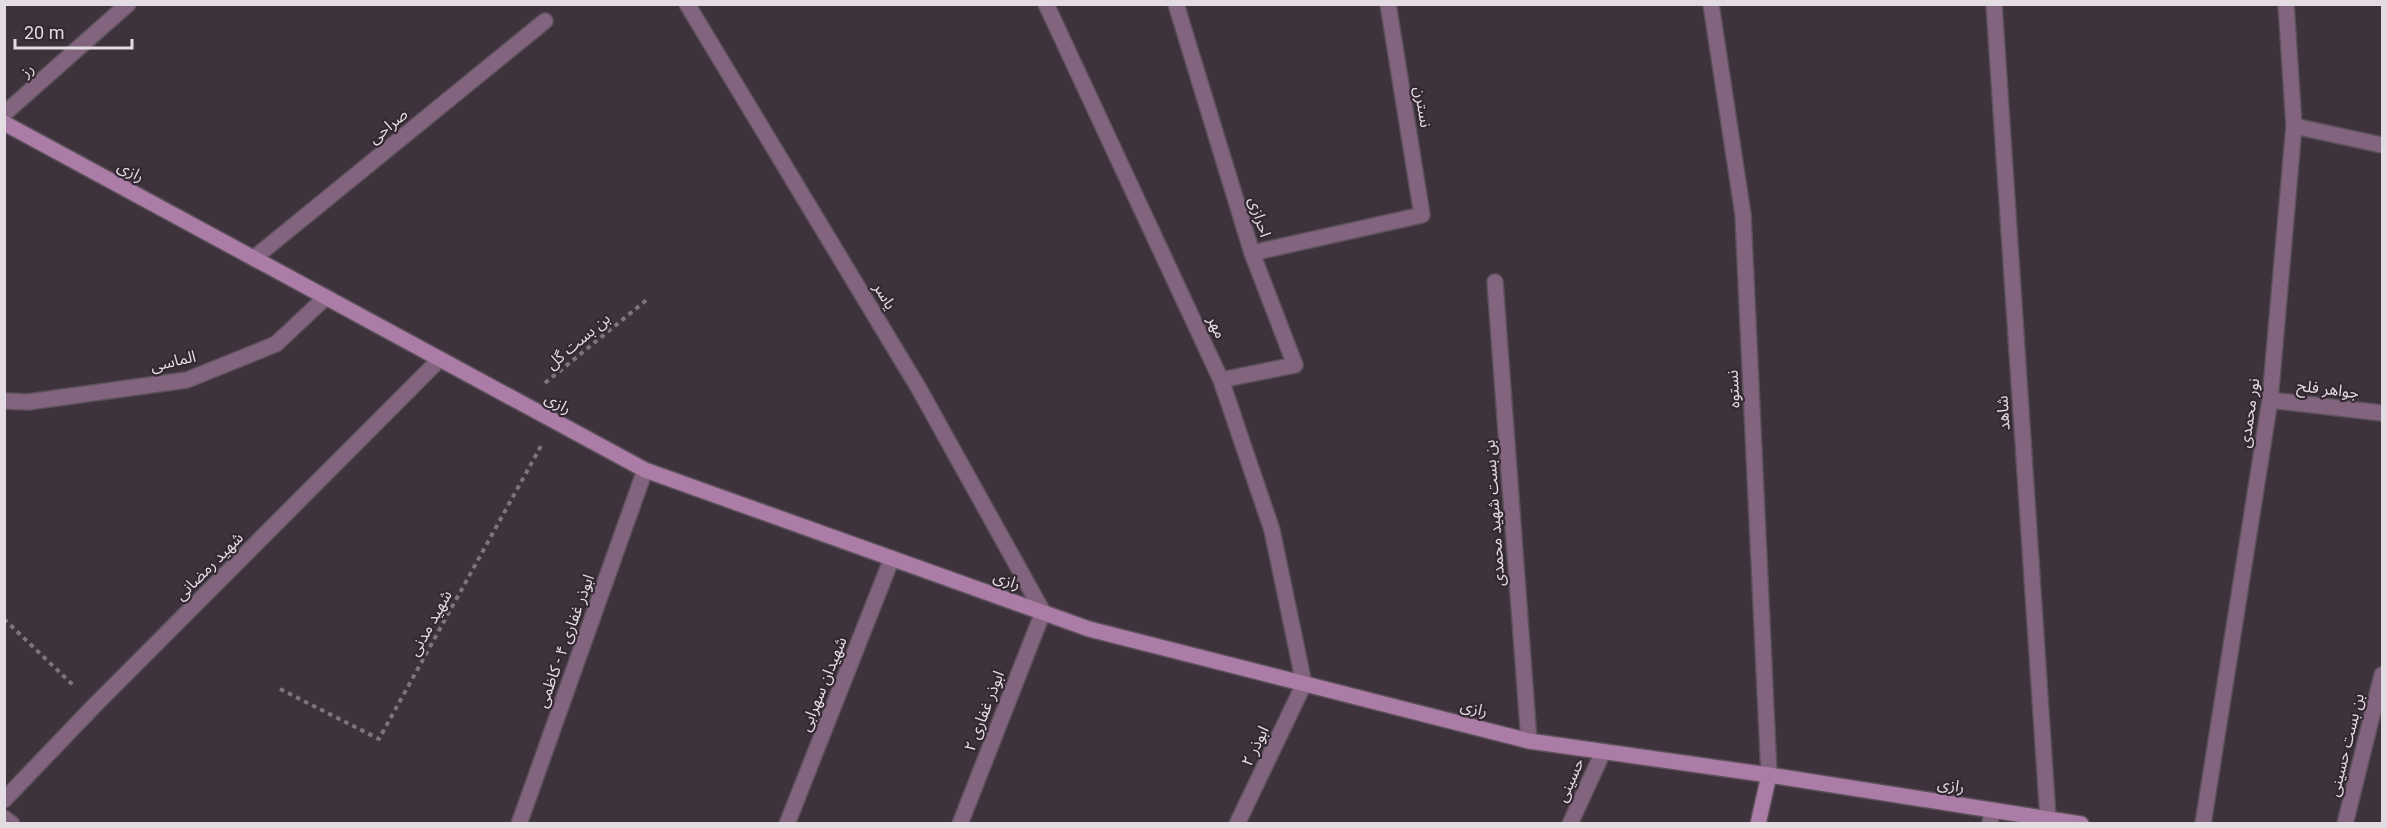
<svg xmlns="http://www.w3.org/2000/svg" width="2387" height="828" font-family="Roboto,'Noto Sans Arabic',sans-serif">
  <style>
    .lines { fill: none; stroke-linecap: round; stroke-linejoin: round }
    .street-casing { stroke: #5c515b; stroke-width: 18 }
    .secondary-casing { stroke: #5c515b; stroke-width: 18 }
    .path { stroke: #7f747e; stroke-width: 4; stroke-dasharray: 4.5 4.5; stroke-linecap: butt }
    .street { stroke: #82647e; stroke-width: 15 }
    .secondary { stroke: #ab7ca5; stroke-width: 15 }
    .labels { text-anchor: middle; dominant-baseline: central; stroke-width: 4.5; stroke-linejoin: round; paint-order: stroke }
    .street-label { font-size: 16px; fill: #e4dce3; stroke: #342832 }
  </style>
  <rect width="100%" height="100%" fill="#3e323d"/>
  <g class="lines">
    <defs>
      <path id="street" d="M687,4L918,387L1043,612L960,824
        M1046,4L1221,380L1272,530L1304,684L1237,824
        M1176,4L1252,253L1295,365L1221,380
        M1711,4L1743,215L1769,775
        M1994,4L2048,818
        M4,114L128,4
        M2294,126L2382,145
        M1252,253L1422,215L1388,4
        M254,258L545,21
        M1495,282L1529,741
        M2270,400L2382,413
        M4,401L28,402L187,380L276,344L326,297
        M4,800L94,706L440,359
        M4,818L12,824
        M519,824L645,470
        M787,824L892,558
        M1570,824L1603,752
        M1990,824L1992,810
        M2203,824L2270,400L2294,126L2286,4
        M2345,824L2382,675"/>
      <path id="secondary" d="M4,123L645,470L1089,629L1529,741L1769,775L2081,824
        M1758,824L1769,775"/>
    </defs>
    <!-- street casing -->
    <use href="#street" class="street-casing"/>
    <!-- secondary casing -->
    <use href="#secondary" class="secondary-casing"/>
    <!-- path -->
    <path class="path" d="M545,383L649,298
      M4,619L75,687
      M280,689L379,739L541,446"/>
    <!-- street -->
    <use href="#street" class="street"/>
    <!-- secondary -->
    <use href="#secondary" class="secondary"/>
  </g>
  <g class="labels">
    <!-- street labels -->
    <g class="street-label">
      <text transform="translate(27 70) rotate(-42)">رز</text>
      <text transform="translate(1423 107) rotate(81)">نسترن</text>
      <text transform="translate(388 126) rotate(-39)">صراحی</text>
      <text transform="translate(131 171) rotate(28)">رازی</text>
      <text transform="translate(1260 217) rotate(73)">احرازی</text>
      <text transform="translate(885 296) rotate(59)">یاسر</text>
      <text transform="translate(1217 327) rotate(65)">مهر</text>
      <text transform="translate(578 341) rotate(-40)">بن بست گل</text>
      <text transform="translate(173 361) rotate(-13)">الماسی</text>
      <text transform="translate(1733 389) rotate(-93)">نستوه</text>
      <text transform="translate(2328 389) rotate(7)">جواهر فلح</text>
      <text transform="translate(558 403) rotate(29)">رازی</text>
      <text transform="translate(2003 413) rotate(-94)">شاهد</text>
      <text transform="translate(2249 413) rotate(-82)">نور محمدی</text>
      <text transform="translate(1494 513) rotate(-94)">بن بست شهید محمدی</text>
      <text transform="translate(209 566) rotate(-45)">شهید رمضانی</text>
      <text transform="translate(1007 580) rotate(20)">رازی</text>
      <text transform="translate(430 623) rotate(-61)">شهید مدنی</text>
      <text transform="translate(565 641) rotate(-70)">ابوذر غفاری ۴ - کاظمی</text>
      <text transform="translate(823 684) rotate(-68)">شهیدان سهرابی</text>
      <text transform="translate(1474 708) rotate(14)">رازی</text>
      <text transform="translate(984 711) rotate(-69)">ابوذر غفاری ۲</text>
      <text transform="translate(2346 745) rotate(-76)">بن بست حسینی</text>
      <text transform="translate(1255 746) rotate(-64)">ابوذر ۲</text>
      <text transform="translate(1570 780) rotate(-66)">حسینی</text>
      <text transform="translate(1951 785) rotate(9)">رازی</text>
    </g>
  </g>
  <!-- border -->
  <rect width="2387" height="828" fill="none" stroke="#e4dce3" stroke-width="12"/>
  <!-- scale -->
  <path d="M15 39v9h117v-9" fill="none" stroke="#e4dce3" stroke-width="3"/>
  <text x="24" y="39" font-size="18" fill="#e4dce3" stroke="#342832" stroke-width="4.5" paint-order="stroke">20 m</text>
</svg>
